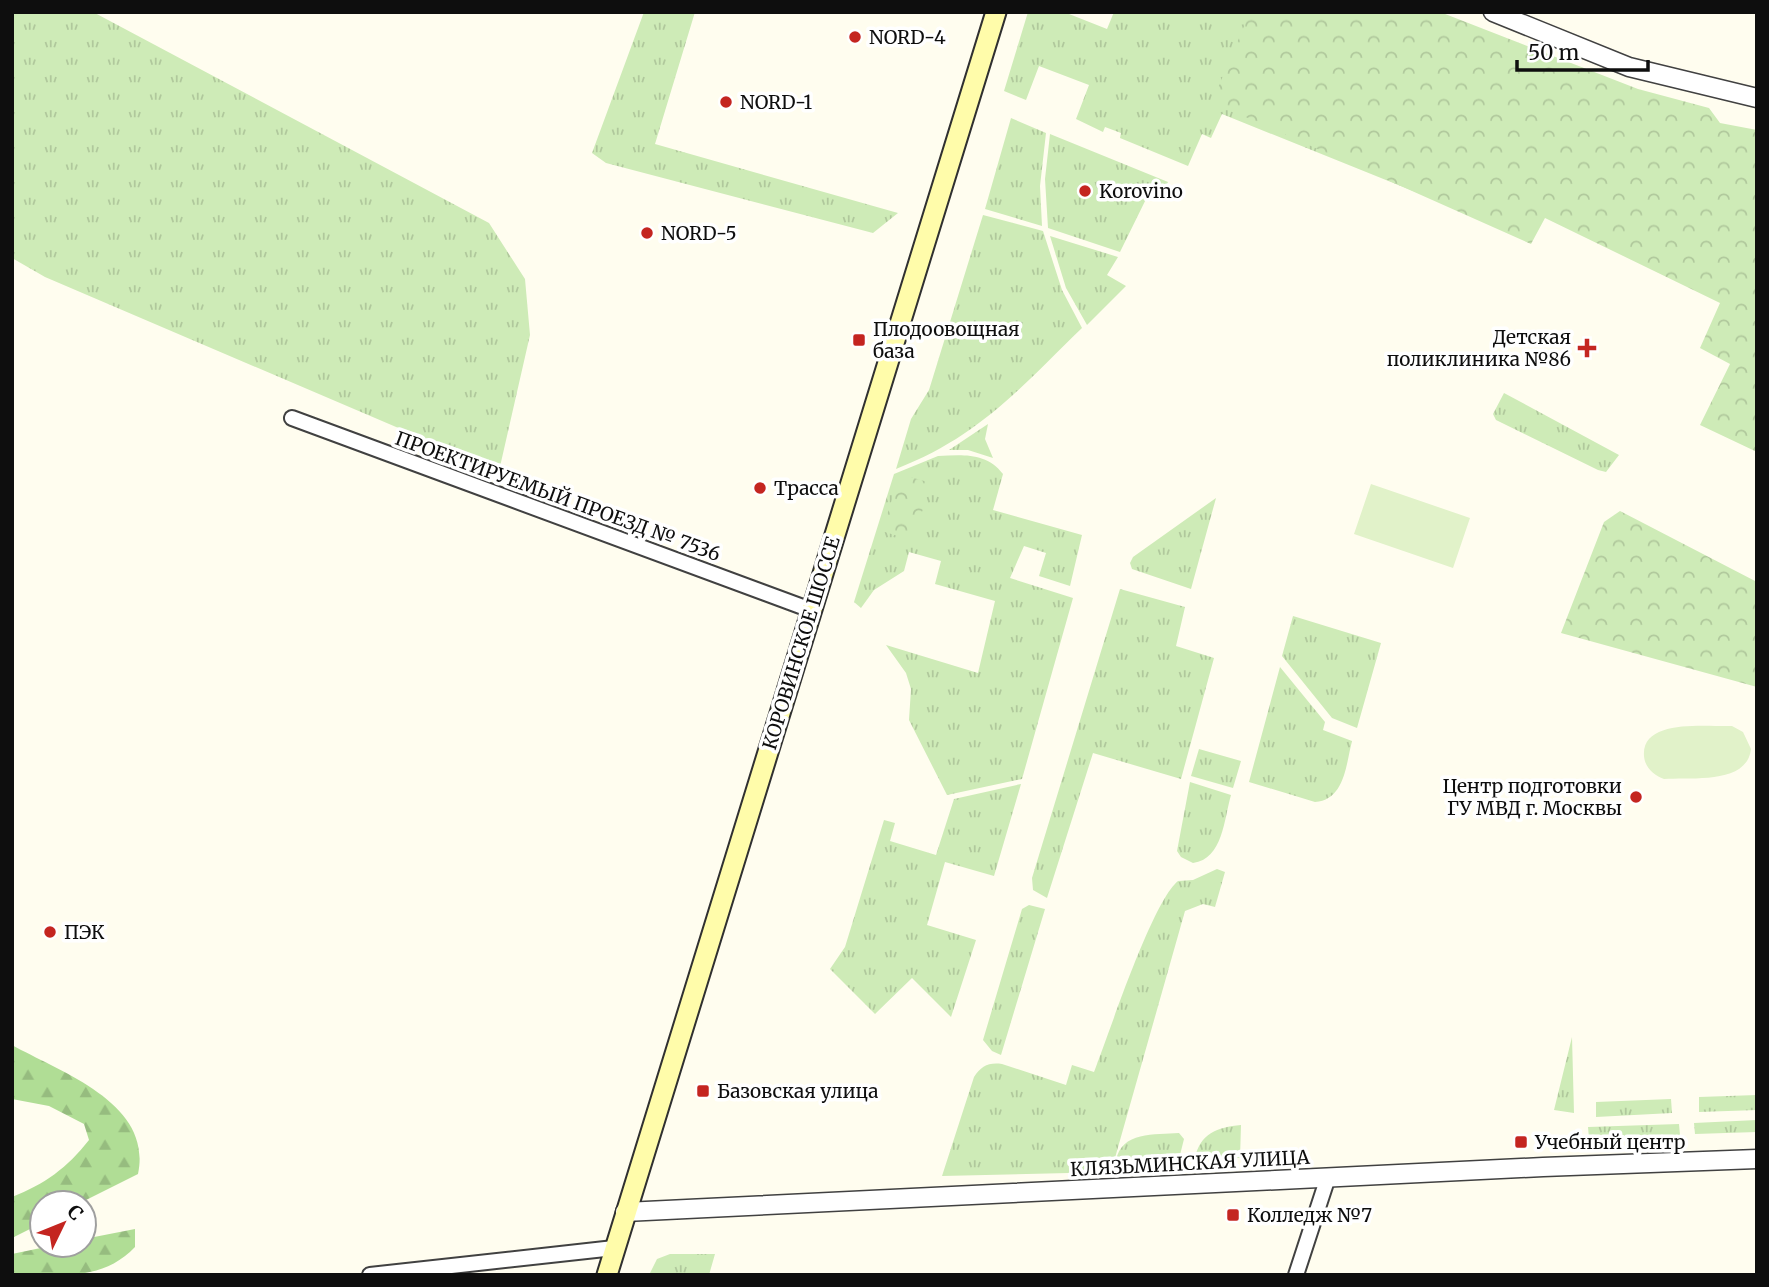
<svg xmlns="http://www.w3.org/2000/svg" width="1769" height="1287" font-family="Merriweather,serif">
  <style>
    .grass { fill: url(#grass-tufts) }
    .forest { fill: url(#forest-firs) }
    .park { fill: url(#park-crowns) }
    .pitch { fill: #e1f2c9 }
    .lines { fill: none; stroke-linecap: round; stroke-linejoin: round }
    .minor-casing { stroke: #414141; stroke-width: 18 }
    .tertiary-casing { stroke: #414141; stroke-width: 21 }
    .secondary-casing { stroke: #303030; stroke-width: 23 }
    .minor { stroke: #fff; stroke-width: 14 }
    .tertiary { stroke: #fff; stroke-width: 18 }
    .secondary { stroke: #fffcaa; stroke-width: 19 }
    .poi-dot { fill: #c42520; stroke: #fff; stroke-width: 2.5 }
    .labels { text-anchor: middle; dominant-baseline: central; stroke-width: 7; stroke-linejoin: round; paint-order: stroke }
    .poi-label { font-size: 19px; fill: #0e0e0e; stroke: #fff; text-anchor: start }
    .street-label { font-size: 19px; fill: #0e0e0e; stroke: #fff }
  </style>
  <defs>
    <pattern id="grass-tufts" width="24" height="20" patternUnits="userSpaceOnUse" patternTransform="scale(1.75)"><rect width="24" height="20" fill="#ceebb7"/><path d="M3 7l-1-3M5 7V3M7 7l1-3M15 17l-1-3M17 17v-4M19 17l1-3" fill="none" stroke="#b0c89c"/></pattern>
    <pattern id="forest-firs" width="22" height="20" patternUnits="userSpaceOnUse" patternTransform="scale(1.75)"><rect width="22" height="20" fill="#b0dd95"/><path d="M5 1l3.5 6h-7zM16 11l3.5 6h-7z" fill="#96bc7f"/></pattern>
    <pattern id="park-crowns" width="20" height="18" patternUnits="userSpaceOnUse" patternTransform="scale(1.75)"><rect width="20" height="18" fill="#ceebb7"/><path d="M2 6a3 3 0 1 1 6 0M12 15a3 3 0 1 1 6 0" fill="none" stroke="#b0c89c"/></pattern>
  </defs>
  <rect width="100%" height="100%" fill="#fffdef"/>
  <!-- grass -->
  <path class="grass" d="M12,12H93L489,223L525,279L530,335L499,471L45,277L12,258Z
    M644,12H695L655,144L898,213L873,233L606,163L592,153Z
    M1028,12H1064L1107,29L1114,12H1371L1548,210L1530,238L1222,114L1211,138L1202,134L1188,166L1120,138L1121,133L1105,127L1103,132L1076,119L1089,85L1039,66L1026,100L1004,91Z
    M1011,118L1046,133L1040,186L1042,226L985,209Z
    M1050,134L1168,182L1162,194L1149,193L1120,252L1048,228L1045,179Z
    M983,215L1043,231L1062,290L1082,328C1020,388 979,437 896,469L911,419L929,390Z
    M1050,236L1118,257L1107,275L1126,286L1087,325L1066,288Z
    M1504,393L1619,455L1606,472L1598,470L1496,420L1493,414Z
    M988,424L985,439L993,458L968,450H949Z
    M938,456C962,455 986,452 1003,474L993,510L1082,535L1070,586L1039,576L1046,553L1024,546L1010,578L1073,598L1022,779L947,795L909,720L911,689L906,673L886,645L978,673L995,601L935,584L941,561L909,552L904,571L874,590L861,608L854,602L894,474Z
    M1216,498L1191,589L1132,569L1130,563L1133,557Z
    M1120,589L1185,607L1176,646L1214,658L1181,779L1093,753L1047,898L1033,890L1032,878Z
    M1293,616L1381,643L1357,728L1332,718L1282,656Z
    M1280,667L1325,722L1323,730L1352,741C1346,764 1345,800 1315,802L1249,782Z
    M1199,749L1241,761L1233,788L1191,776Z
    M1190,782L1231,795C1224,819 1223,859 1193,863L1181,857L1177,851Z
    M1021,784L994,876L945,862L927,925L976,940L951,1017L912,978L875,1014L830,969L845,947L884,820L895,823L890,841L936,855L954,799Z
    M1217,869L1225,872L1215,907L1203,904L1185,911L1111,1172L942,1176L974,1077C981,1066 989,1062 1002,1064L1066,1085L1072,1065L1094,1072C1109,1034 1152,902 1178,881L1193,880Z
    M1029,905L1045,909L1001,1055L992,1051L983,1040L1022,909Z
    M1572,1037L1574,1113L1554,1110Z
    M1757,1095V1110L1699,1112V1097Z
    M1671,1099L1672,1113L1596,1117V1102Z
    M1757,1120V1132L1695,1134L1694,1123Z
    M1679,1124L1680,1135L1589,1138L1588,1127Z
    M1241,1125L1240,1158H1195C1200,1134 1217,1127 1241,1125Z
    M1179,1133L1184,1139L1179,1159L1116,1161C1121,1131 1155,1135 1179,1133Z
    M670,1254H715L709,1275H649L657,1259Z"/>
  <!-- forest -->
  <path class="forest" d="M12,1045C62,1073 153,1103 138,1174L80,1203H42V1223L12,1238V1197C45,1184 67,1168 89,1140L84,1124L49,1106L12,1099Z
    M135,1229V1247C102,1282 57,1275 12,1275V1254L55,1245H84V1239Z"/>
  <!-- park -->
  <path class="park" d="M1250,12H1440L1638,89L1709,108L1720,123L1757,130V452L1700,425L1730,364L1700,348L1720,303L1545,218L1531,244L1212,102Z
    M900,474L931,483L913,541L882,531Z
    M1620,511L1757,582V687L1561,633L1604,522Z"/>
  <!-- pitch -->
  <path class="pitch" d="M1371,484L1470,518L1453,568L1354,534Z
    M1732,726L1743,732L1751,749C1747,785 1691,777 1664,779C1654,775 1645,768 1644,756C1641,718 1707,727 1732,726Z"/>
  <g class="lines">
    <defs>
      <path id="minor" d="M292,418L811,610
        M370,1275L614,1248
        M1296,1275L1328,1177"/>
      <path id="tertiary" d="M1493,12L1629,67L1757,98
        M625,1212L1543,1167L1757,1159"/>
      <path id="secondary" d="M607,1275L996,12"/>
    </defs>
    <!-- minor casing -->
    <use href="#minor" class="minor-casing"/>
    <!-- tertiary casing -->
    <use href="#tertiary" class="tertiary-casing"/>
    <!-- secondary casing -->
    <use href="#secondary" class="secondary-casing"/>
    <!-- minor -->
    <use href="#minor" class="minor"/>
    <!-- tertiary -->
    <use href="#tertiary" class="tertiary"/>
    <!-- secondary -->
    <use href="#secondary" class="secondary"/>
  </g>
  <!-- markers -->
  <g class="poi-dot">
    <circle cx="855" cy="37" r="7"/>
    <circle cx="726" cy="102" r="7"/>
    <circle cx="1085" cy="191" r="7"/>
    <circle cx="647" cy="233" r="7"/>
    <rect x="852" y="333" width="14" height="14" rx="3.5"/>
    <path d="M1583.5 337.5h7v7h7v7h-7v7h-7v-7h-7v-7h7z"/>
    <circle cx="760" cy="488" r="7"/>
    <circle cx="1636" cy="797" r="7"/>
    <circle cx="50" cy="932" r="7"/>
    <rect x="696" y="1084" width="14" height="14" rx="3.5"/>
    <rect x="1514" y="1135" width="14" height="14" rx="3.5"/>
    <rect x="1226" y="1208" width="14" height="14" rx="3.5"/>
  </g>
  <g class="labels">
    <!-- poi labels -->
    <g class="poi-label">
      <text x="869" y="37">NORD-4</text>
      <text x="740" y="102">NORD-1</text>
      <text x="1099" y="191">Korovino</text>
      <text x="661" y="233">NORD-5</text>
      <text x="873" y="329">Плодоовощная<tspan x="873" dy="22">база</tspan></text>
      <text x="1571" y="337" text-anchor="end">Детская<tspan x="1571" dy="22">поликлиника №86</tspan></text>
      <text x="774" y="488">Трасса</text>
      <text x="1622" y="786" text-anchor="end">Центр подготовки<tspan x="1622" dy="22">ГУ МВД г. Москвы</tspan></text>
      <text x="64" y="932">ПЭК</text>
      <text x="717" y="1091">Базовская улица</text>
      <text x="1535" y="1142">Учебный центр</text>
      <text x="1247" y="1215">Колледж №7</text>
    </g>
    <!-- street labels -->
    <g class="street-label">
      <text transform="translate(558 496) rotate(20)">ПРОЕКТИРУЕМЫЙ ПРОЕЗД № 7536</text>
      <text transform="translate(801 643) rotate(-73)">КОРОВИНСКОЕ ШОССЕ</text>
      <text transform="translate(1190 1163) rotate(-3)">КЛЯЗЬМИНСКАЯ УЛИЦА</text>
    </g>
  </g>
  <!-- border -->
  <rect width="1769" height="1287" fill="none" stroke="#0e0e0e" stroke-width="28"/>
  <!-- north arrow -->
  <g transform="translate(63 1224) rotate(47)"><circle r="33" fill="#ffffff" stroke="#9f9f9f" stroke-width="2"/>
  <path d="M0-5L12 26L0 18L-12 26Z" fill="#c42520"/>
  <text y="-10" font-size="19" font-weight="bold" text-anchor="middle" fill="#0e0e0e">С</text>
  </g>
  <!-- scale -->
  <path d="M1517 60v10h131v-10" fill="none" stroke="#0e0e0e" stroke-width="3.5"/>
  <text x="1528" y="60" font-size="21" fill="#0e0e0e" stroke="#ffffff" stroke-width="5" paint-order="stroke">50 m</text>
</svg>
